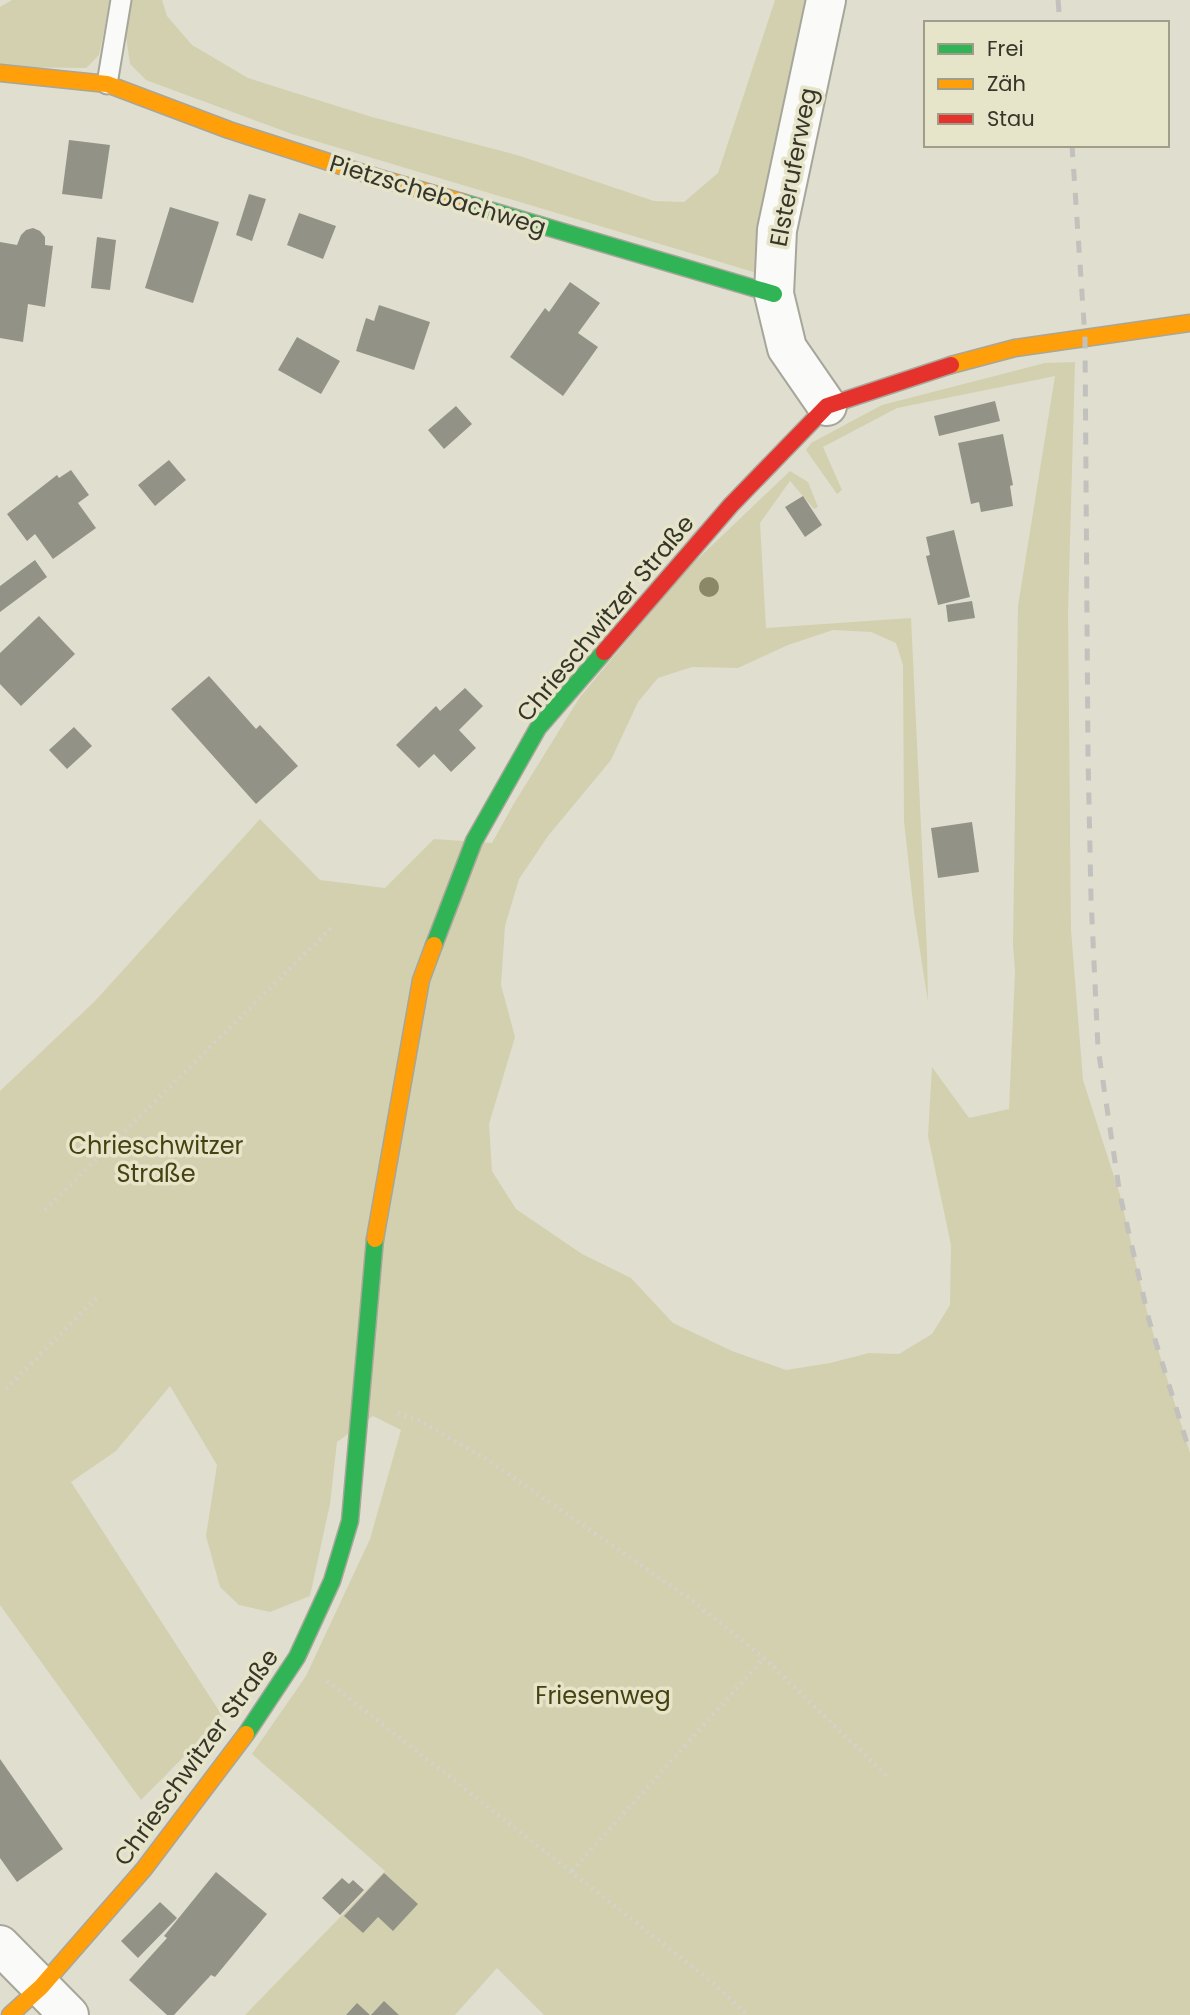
<svg xmlns="http://www.w3.org/2000/svg" width="1190" height="2015" font-family="Poppins,sans-serif">
  <style>
    .green { fill: #d3d0af }
    .building { fill: #939286 }
    .lines { fill: none; stroke-linecap: round; stroke-linejoin: round }
    .lane-casing { stroke: #a7a69a; stroke-width: 23 }
    .street-casing { stroke: #a7a69a; stroke-width: 42 }
    .fast-casing { stroke: #a7a69a; stroke-width: 19 }
    .slow-casing { stroke: #a7a69a; stroke-width: 19 }
    .jam-casing { stroke: #a7a69a; stroke-width: 19 }
    .path { stroke: #d2d2ce; stroke-width: 4.5; stroke-dasharray: 2 5; stroke-linecap: butt }
    .lane { stroke: #fafaf8; stroke-width: 19 }
    .street { stroke: #fafaf8; stroke-width: 38 }
    .fast { stroke: #30b455; stroke-width: 16 }
    .slow { stroke: #ff9f0a; stroke-width: 16 }
    .jam { stroke: #e5322d; stroke-width: 16 }
    .rail { stroke: #c2c1bd; stroke-width: 5; stroke-dasharray: 12 12; stroke-linecap: butt }
    .tree { fill: #8b8866 }
    .labels { text-anchor: middle; dominant-baseline: central; stroke-width: 7; stroke-linejoin: round; paint-order: stroke }
    .street-label { font-size: 24px; fill: #36352a; stroke: #e6e4c9 }
    .park-label { font-size: 24px; fill: #464110; stroke: #e6e4c9 }
  </style>
  <rect width="100%" height="100%" fill="#e0decf"/>
  <!-- green -->
  <path class="green" d="M12,0H110L99,55L86,68L0,67V7Z
    M129,0H162L167,16L192,45L248,78L372,117L520,156L654,201L684,202L718,173L775,0H809L757,273L292,134L146,80L130,64L125,29Z
    M1075,362L1068,612L1071,930L1083,1080L1120,1195L1149,1320L1190,1453V2015H544L497,1968L455,2015H245L385,1871L252,1754L306,1676L370,1539L401,1430L373,1416L337,1442L330,1504L310,1596L270,1612L239,1605L220,1587L206,1536L217,1465L170,1386L116,1451L71,1482L223,1717L141,1800L0,1605V1091L95,1001L260,819L320,880L385,888L434,839L492,843L513,805L580,697L685,571L790,471L808,482L818,507L814,509L790,481L760,523L766,628L911,618L927,951L928,1002L914,912L904,821L903,665L896,643L871,632L833,630L788,645L738,668L692,667L658,678L638,702L611,760L548,836L519,879L505,926L501,985L515,1037L489,1124L492,1171L516,1209L582,1254L631,1278L673,1323L732,1351L786,1370L830,1363L869,1353L899,1354L932,1334L950,1305L951,1245L928,1136L932,1067L969,1118L1009,1109L1015,972L1013,945L1018,606L1055,376L897,408L823,447L842,490L837,494L806,450L811,443L882,405L1045,363Z"/>
  <!-- building -->
  <path class="building" d="M69,140L110,145L102,199L62,194Z
    M249,194L266,199L252,241L236,235Z
    M170,207L219,222L193,303L145,288Z
    M299,213L336,226L323,259L287,245Z
    M33,228L40,231L45,237V245L53,246L45,307L28,304L23,342L0,338V242L17,245L21,235L26,230Z
    M97,237L116,240L110,290L91,288Z
    M570,282L600,303L578,333L598,347L563,396L510,357L545,308L549,312Z
    M379,305L430,322L414,370L356,351L366,318L374,321Z
    M297,337L340,361L321,394L278,370Z
    M995,401L1000,421L939,436L934,416Z
    M456,406L472,424L444,449L428,430Z
    M1003,434L1013,485L1010,486L1013,506L981,512L979,502L971,504L958,443Z
    M169,460L186,480L155,506L138,485Z
    M71,470L89,495L78,503L96,528L53,559L35,534L27,541L7,514L57,475L59,478Z
    M803,496L822,525L805,537L785,507Z
    M954,530L970,597L938,605L926,556L930,555L926,537Z
    M35,560L47,577L0,612V586Z
    M972,601L975,618L948,622L946,605Z
    M39,616L75,654L21,706L0,684V653Z
    M209,676L256,729L260,725L298,766L256,804L171,709Z
    M465,688L483,706L459,730L476,748L451,772L434,754L419,768L396,745L436,706L440,711Z
    M74,727L92,746L67,769L49,750Z
    M972,822L979,872L938,878L931,828Z
    M0,1759L63,1849L17,1882L0,1858Z
    M216,1872L267,1914L215,1977L211,1975L174,2015H167L129,1980L167,1938L164,1936Z
    M384,1873L418,1904L393,1931L378,1917L363,1933L344,1916Z
    M342,1878L349,1884L353,1880L364,1890L340,1915L322,1898Z
    M160,1902L177,1918L138,1958L121,1941Z
    M384,2001L399,2015H371Z
    M357,2003L370,2015H346Z"/>
  <g class="lines">
    <defs>
      <path id="lane" d="M107,84L121,0"/>
      <path id="street" d="M826,0L777,230L774,294L787,348L827,406
        M0,1945L69,2015"/>
      <path id="fast" d="M462,202L774,294
        M434,945L474,841L538,728L604,652
        M246,1734L297,1657L332,1581L350,1521L375,1239"/>
      <path id="slow" d="M0,73L107,84L229,130L366,174L462,202
        M951,365L1015,348L1190,323
        M375,1239L421,980L434,945
        M10,2015L41,1987L144,1869L246,1734"/>
      <path id="jam" d="M604,652L731,505L827,406L951,365"/>
    </defs>
    <!-- lane casing -->
    <use href="#lane" class="lane-casing"/>
    <!-- street casing -->
    <use href="#street" class="street-casing"/>
    <!-- fast casing -->
    <use href="#fast" class="fast-casing"/>
    <!-- slow casing -->
    <use href="#slow" class="slow-casing"/>
    <!-- jam casing -->
    <use href="#jam" class="jam-casing"/>
    <!-- path -->
    <path class="path" d="M45,1210L334,925
      M6,1389L98,1296
      M398,1413L420,1421L488,1460L693,1601L764,1658L889,1778
      M327,1681L713,1983L748,2015
      M572,1871L764,1658"/>
    <!-- lane -->
    <use href="#lane" class="lane"/>
    <!-- street -->
    <use href="#street" class="street"/>
    <!-- fast -->
    <use href="#fast" class="fast"/>
    <!-- slow -->
    <use href="#slow" class="slow"/>
    <!-- jam -->
    <use href="#jam" class="jam"/>
    <!-- rail -->
    <path class="rail" d="M1058,0L1060,23
      M1072,145L1085,338L1088,757L1091,898L1098,1048L1120,1195L1149,1320L1190,1453"/>
  </g>
  <!-- trees -->
  <circle class="tree" cx="709" cy="587" r="10"/>
  <g class="labels">
    <!-- street labels -->
    <g class="street-label">
      <text transform="translate(793 167) rotate(-79)">Elsteruferweg</text>
      <text transform="translate(438 195) rotate(17)">Pietzschebachweg</text>
      <text transform="translate(605 618) rotate(-50)">Chrieschwitzer Straße</text>
      <text transform="translate(196 1757) rotate(-54)">Chrieschwitzer Straße</text>
    </g>
    <!-- park labels -->
    <g class="park-label">
      <text x="156" y="1145">Chrieschwitzer<tspan x="156" dy="28">Straße</tspan></text>
      <text x="603" y="1695">Friesenweg</text>
    </g>
  </g>
  <!-- legend -->
  <rect x="924" y="21" width="245" height="126" fill="#e6e4c9" stroke="#a09e89" stroke-width="2"/>
  <rect x="938" y="44" width="35" height="10" fill="#30b455" stroke="#a09e89" stroke-width="2"/>
  <text x="987" y="56" font-size="21" fill="#36352a">Frei</text>
  <rect x="938" y="79" width="35" height="10" fill="#ff9f0a" stroke="#a09e89" stroke-width="2"/>
  <text x="987" y="91" font-size="21" fill="#36352a">Zäh</text>
  <rect x="938" y="114" width="35" height="10" fill="#e5322d" stroke="#a09e89" stroke-width="2"/>
  <text x="987" y="126" font-size="21" fill="#36352a">Stau</text>
</svg>
